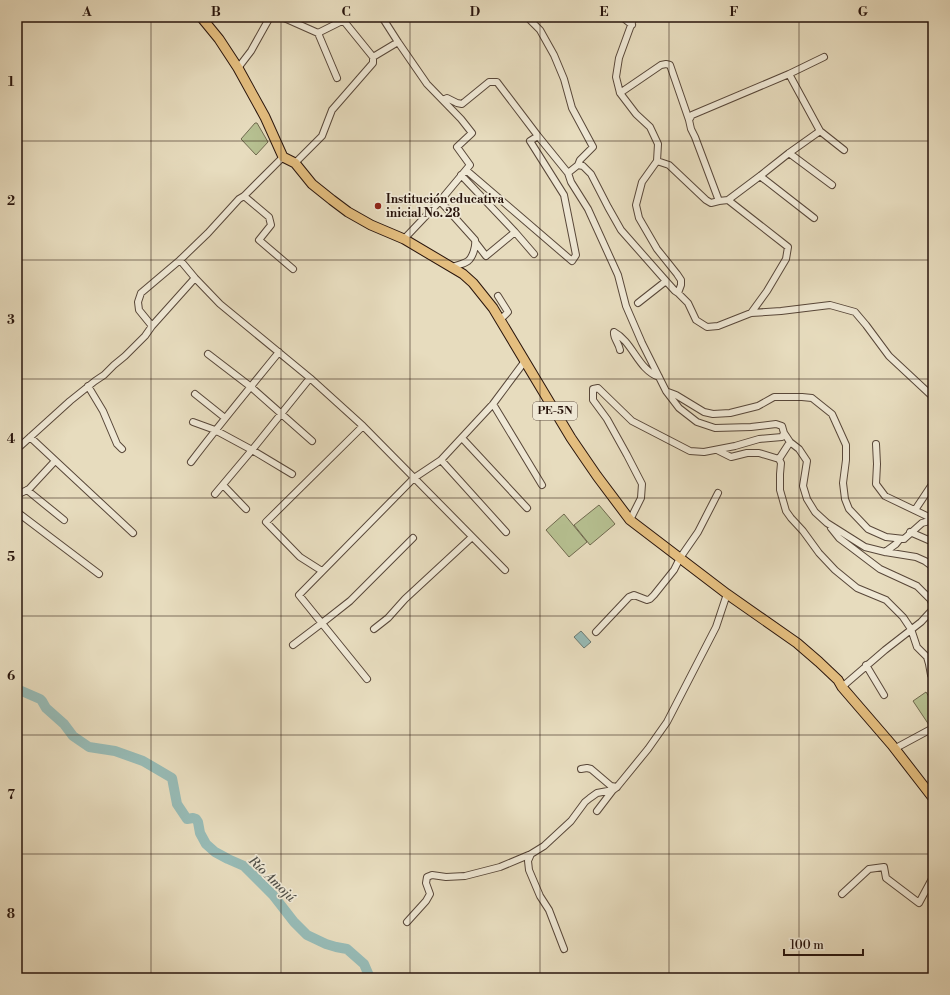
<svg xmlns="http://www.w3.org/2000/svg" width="950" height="995" font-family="'Libre Bodoni',serif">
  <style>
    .green { fill: #b6c091; stroke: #706a4f }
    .water { fill: #97bbb6; stroke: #6b7972 }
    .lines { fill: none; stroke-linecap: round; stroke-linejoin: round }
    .river { stroke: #97bbb6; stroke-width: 10 }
    .minor-casing { stroke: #584739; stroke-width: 8 }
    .highway-casing { stroke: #29150d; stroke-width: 11 }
    .minor { stroke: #efe8d5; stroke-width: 6 }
    .highway { stroke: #e4be7f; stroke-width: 9 }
    .grid { fill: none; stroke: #29150d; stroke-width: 1; stroke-opacity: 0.55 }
    .poi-dot { fill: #8f2418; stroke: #efe8d5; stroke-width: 1.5 }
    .labels { text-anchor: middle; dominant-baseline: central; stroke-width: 3.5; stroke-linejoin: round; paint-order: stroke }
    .shield { fill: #efe8d5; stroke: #645449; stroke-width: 1 }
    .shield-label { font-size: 11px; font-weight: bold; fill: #29150d }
    .poi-label { font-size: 12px; font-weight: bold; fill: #29150d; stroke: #efe8d5; text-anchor: start }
    .water-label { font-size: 13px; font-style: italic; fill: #504f48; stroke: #efe8d5 }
    .neatline { fill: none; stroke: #29150d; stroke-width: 1.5 }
    .grid-label { font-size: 13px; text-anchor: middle; font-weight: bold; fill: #29150d }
  </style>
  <rect width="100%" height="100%" fill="#e7dcbe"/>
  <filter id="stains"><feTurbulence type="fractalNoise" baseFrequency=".005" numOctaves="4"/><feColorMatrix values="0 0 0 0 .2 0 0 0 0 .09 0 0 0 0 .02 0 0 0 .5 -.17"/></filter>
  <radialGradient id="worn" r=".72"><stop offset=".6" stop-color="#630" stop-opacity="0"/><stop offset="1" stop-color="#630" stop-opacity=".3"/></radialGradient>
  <!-- green -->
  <path class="green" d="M255,123H257L268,142L256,155L241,139Z
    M599,505L615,524L590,545L574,525Z
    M564,514L587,542L569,557L546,530Z
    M926,692L933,703V722L929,725L913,701Z"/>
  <!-- water -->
  <path class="water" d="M581,631L591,642L584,648L574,637Z"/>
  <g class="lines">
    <!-- river -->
    <path class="river" d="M17,689L40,699L42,701L46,708L64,724L73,736L89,747L115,751L143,761L172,778L177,804L187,819L193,818L196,819L198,822L200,833L206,844L215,852L228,859L244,866L273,895L294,922L307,935L326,944L336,947L347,949L364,964L370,978"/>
    <defs>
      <path id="minor" d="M282,17L318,33L350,17
        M382,17L398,42
        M527,17L540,30L554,55L564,79L572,108L593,147L580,160L578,165
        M622,17L632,25
        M343,20L373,57L398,42L427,84L461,119L472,133L457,147L470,165L440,201L404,239
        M318,33L337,78
        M238,68L251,51L270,17
        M620,93L661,65L666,64L670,65L689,120
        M446,103L443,100L447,98L457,103L462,104L489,82H497L538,136L568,173
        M820,131L844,150
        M789,153L832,185
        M657,161L669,165L706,200L711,203L719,201L695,137L691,129L689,120L692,115L789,74L824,57
        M295,163L322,136L332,110L373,63V57
        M466,170L572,261L576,255L564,195L530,141L538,136
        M461,175L515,232L534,254
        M760,176L814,218
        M244,196L269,217L271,225L259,240L293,269
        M728,200L788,247L786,259L767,291L751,313
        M440,201L475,240C476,246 473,257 468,261C464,264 457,265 453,267
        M719,201L728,200L760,176L789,153L820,131L789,74
        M476,243L486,256L515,232
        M180,260L195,278L220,304L310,378L363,426L505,570
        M678,293L688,303L696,320L707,327L718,326L751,313L781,311L830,305L855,312L866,325L889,356L933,397
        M498,296L508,312L500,320
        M638,303L666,281
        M152,326L195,278
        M620,350C619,343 613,338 614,332C633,342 638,370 659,377
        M208,354L251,387L312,441
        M88,386L103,411L117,444L122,449
        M668,392L676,395L704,412L713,414L730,413L758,406L774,397H802L812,398L832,414L846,445V460L843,483L845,499L849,509L868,529L886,537L904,539L922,523L933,520
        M195,394L225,418
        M493,404L542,485
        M193,422L215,430L252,450L292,474
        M784,433L790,442L799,449L807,461L803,486L807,499L815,512L827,523L865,547L885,552L916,557L925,561L933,567
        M30,437L133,533
        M462,438L527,508
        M876,444L877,464L876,484L885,496L933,519
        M17,449L70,401L95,381L104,375L114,365L125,356L145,336L152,326L139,310L138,302L141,293L180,260L208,233L239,199L244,196L283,157
        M717,450L731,457L747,453H759L779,459L781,463L780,474V490L786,511L791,518L803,531L819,553L835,570L857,588L886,600L903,617L911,629L917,647L927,657L929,664L931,675L933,677
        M779,459L790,442
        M441,460L506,532
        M191,462C219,425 249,389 279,352
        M223,485L246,509
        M27,490L64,520
        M215,494L252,450L310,378
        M17,495L29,489L55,461
        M915,510L933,483
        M17,512L99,574
        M630,520L641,498L642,484L627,455L607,419L593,400V389L598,388L632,421L690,451L704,452L735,446L759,439L782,437L784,433L782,426L776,424L751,427L715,428L697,422L679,408L666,391L642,343L626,306L618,275L588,209L571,182L568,173L578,165L583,166L591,174L608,207L621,230L666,281L675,291L678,293L681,285V280L677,274L657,249L639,218L636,205L642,182L657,161L658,144L650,127L636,114L620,93L616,77L619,58L634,17
        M831,528L839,538L880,569L917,586L930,599L933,605
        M910,532L933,542
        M885,552L896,544L900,539H904
        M322,571L300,557L266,522L363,426
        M374,629L388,618L405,599L472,537
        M596,632L629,597L634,595L647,600L650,599L654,595L674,570L680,558L698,532L718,493
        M293,645L322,623L350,601L413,538
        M866,665L884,695
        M367,679L299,595L414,478L441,460L493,404L525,361
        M842,687L885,650L921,622L933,609
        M894,749L933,728
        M581,769L587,768L591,769L611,786L617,787
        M597,811L613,790L617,787L648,749L667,722L716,627L727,594
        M531,854L528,861L529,870L540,896L549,910L564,949
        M842,894L869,869L884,867L886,878L919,903L933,877
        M407,922L426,901L430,894L426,883L427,877L432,875L446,877L465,876L500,867L531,854L544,846L571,821L585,802L590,798L597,793L613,790"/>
      <path id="highway" d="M201,17L219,39L238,68L265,117L283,157L295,163L312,184L332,200L348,212L371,225L404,239L463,274L473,283L493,308L571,438L586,460L597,476L630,520L727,594L797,643L819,662L838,680L842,687L892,745L933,798"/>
    </defs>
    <!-- minor casing -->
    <use href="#minor" class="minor-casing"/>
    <!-- highway casing -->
    <use href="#highway" class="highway-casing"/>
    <!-- minor -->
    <use href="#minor" class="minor"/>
    <!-- highway -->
    <use href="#highway" class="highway"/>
  </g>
  <!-- grid -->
  <path class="grid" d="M151,17V978M281,17V978M410,17V978M540,17V978M669,17V978M799,17V978M17,141H933M17,260H933M17,379H933M17,498H933M17,616H933M17,735H933M17,854H933"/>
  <!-- markers -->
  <circle class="poi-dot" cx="378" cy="206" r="4"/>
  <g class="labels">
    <!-- shield labels -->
    <rect class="shield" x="533" y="402" width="44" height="18" rx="3"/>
    <g class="shield-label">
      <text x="555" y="411">PE-5N</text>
    </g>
    <!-- poi labels -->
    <g class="poi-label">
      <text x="386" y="199">Institución educativa<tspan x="386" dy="14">inicial No. 28</tspan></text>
    </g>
    <!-- water labels -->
    <g class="water-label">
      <text transform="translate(272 879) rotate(44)">Río Amojú</text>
    </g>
  </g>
  <!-- margin -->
  <rect width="950" height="995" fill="none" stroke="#e7dcbe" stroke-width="44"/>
  <!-- scale -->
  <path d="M784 949v6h79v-6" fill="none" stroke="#29150d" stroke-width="2"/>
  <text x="790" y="949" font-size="12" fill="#29150d" stroke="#efe8d5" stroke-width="3" paint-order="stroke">100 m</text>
  <rect x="22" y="22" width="906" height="951" class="neatline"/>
  <g class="grid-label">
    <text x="87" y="16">A</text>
    <text x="216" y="16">B</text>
    <text x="346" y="16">C</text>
    <text x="475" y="16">D</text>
    <text x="604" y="16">E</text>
    <text x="734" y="16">F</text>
    <text x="863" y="16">G</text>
    <text x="11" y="86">1</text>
    <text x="11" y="205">2</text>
    <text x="11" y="324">3</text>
    <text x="11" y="443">4</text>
    <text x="11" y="561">5</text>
    <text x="11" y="680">6</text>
    <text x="11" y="799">7</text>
    <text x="11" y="918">8</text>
  </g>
  <rect width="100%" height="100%" filter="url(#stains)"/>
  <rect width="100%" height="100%" fill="url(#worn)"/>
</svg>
